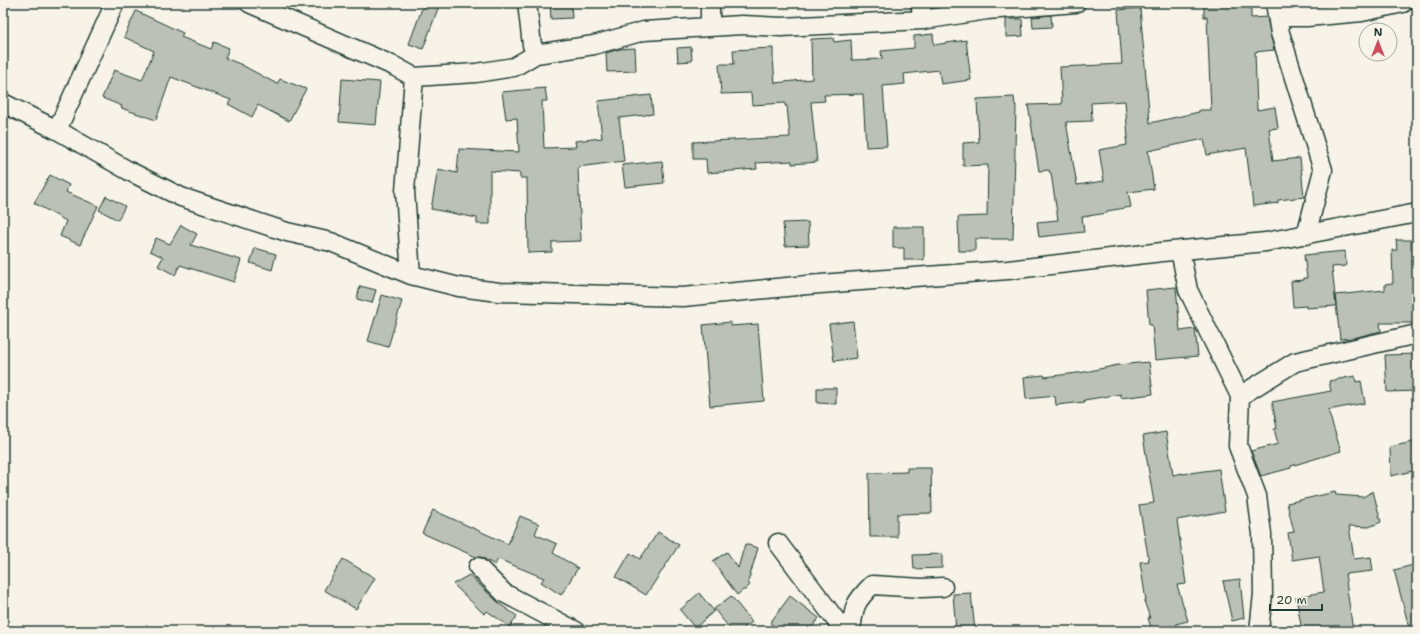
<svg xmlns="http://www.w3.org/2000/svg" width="1420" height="634" font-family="'Shantell Sans',sans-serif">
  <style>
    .building { fill: #bbc1b6; stroke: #1f3d34; fill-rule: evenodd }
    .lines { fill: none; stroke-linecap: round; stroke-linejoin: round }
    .minor-casing { stroke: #1f3d34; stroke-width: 21 }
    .minor { stroke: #f7f3e8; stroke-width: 18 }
  </style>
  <rect width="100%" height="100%" fill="#f7f3e8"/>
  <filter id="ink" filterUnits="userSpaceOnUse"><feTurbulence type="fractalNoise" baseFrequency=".025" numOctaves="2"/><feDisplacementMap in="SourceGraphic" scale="8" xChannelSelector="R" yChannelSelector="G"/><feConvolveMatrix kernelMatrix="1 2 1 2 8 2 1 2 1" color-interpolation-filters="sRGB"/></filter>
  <g filter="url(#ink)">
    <!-- building -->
    <path class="building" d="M424,3H440L423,49L409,44Z
      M550,3H571L572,18L551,19Z
      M1204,3H1251V18L1267,17L1274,50L1255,52L1257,110L1275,107L1278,128L1269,129L1273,161L1300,158L1304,197L1278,200V203L1253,206L1246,148L1207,155L1204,139L1148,151L1154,189L1128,192L1131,207L1107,211V213L1082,217L1084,232L1039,237L1037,222L1058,220L1051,173H1050L1049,170L1039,171L1028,105L1062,104L1060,67L1122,64L1118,10L1140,8L1150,123L1199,112V110H1211L1207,17H1204ZM1125,101L1128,138H1126L1127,145L1099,150L1104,181L1077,185L1066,122L1092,121L1091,103Z
      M136,11L183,33L181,37L211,49L214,42L229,48L225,58L240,64L277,84L280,79L306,89L289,121L258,105L252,117L228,104L231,100L171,77L156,120L121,108L122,106L102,98L114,70L142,80L154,51L124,37Z
      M1051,15L1052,27L1033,28L1032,17Z
      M1006,19H1022L1023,36L1006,37Z
      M933,34L934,45L966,40L971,80L941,84L939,70L904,74L905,84L883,86L887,146L866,147L863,94L824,95L825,101L811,102L817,162L792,164V161L756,163L757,169L707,173L706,159H693V142L790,137L787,106H785V103L752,105L751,93L721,94L719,64H734L733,50L773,48V58L775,83L812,79L811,39L833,38L834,42L851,40L852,60L882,59L881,51L914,48V36Z
      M691,47L692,61L678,62L677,48Z
      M635,48L636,71L607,72L606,53L620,49Z
      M342,79L380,82L376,125L339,122Z
      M545,88L547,101H542L544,148L576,147L575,141L602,138L598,101L651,95L653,114L619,118L624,161L578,167L581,241L552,242V252L528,253L527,178H520V173L490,171V224H477V218L431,209L438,169L457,173L459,149L519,152L517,118L506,119L502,92Z
      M1014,97L1015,105H1016L1013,239H975V251H959L958,217L987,216L988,165L963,166V143L979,142L977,99Z
      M662,161L664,183L625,187L622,165Z
      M50,175L69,185L66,192L98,206L80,245L60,236L66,221L34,203Z
      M106,196L125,206L118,220L99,210Z
      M808,222L809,245L785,246L783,223Z
      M181,225L197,234L191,245L241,260L234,282L180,265L175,275L158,266L163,257L150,251L156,238L170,244Z
      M893,227H924V260H904V248H893Z
      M1396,240H1411V249H1417V323H1380L1381,331L1353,338L1340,339L1335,295L1385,290V284L1393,283L1392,250H1397Z
      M255,248L276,254L272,270L250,263Z
      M1345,251L1346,266L1332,267L1336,306L1306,308V306L1293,307L1291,281L1304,280V278H1307L1304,255Z
      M360,286L376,290L372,303L357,299Z
      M1176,287L1180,331L1195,329L1198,356L1155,360L1152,325H1149L1146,290Z
      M382,295L402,301L388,347L368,341Z
      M853,321L857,358L834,361L829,324Z
      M731,322V326L758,324L764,401L710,406L703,325Z
      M1417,354V391L1387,392L1385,355Z
      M1149,362L1153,394L1121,398V394L1084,400L1085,402L1056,405L1055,396L1026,399L1024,377L1044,375L1045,377L1085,372L1118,365Z
      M1355,376L1356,382L1361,381L1365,403L1328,410L1341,451L1291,466V468L1261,476L1251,451L1278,444L1274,429H1277L1272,402L1331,391L1329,381Z
      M817,388H836V404L817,403Z
      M1166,432L1173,475L1182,473V474L1219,469L1225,511L1177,520L1186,584L1177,585L1188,621L1176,624L1178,631H1152L1148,618H1150L1144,601H1146L1140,562L1149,561L1139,505L1154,503L1143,436Z
      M1417,441V470L1391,476L1390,447Z
      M907,468H931L932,513L897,514V537H870L869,473L907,472Z
      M1373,491L1381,522L1369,527L1349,526L1354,559L1371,557L1373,571L1345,574L1353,631H1302L1296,597L1324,592L1319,556L1292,560L1288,533L1294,532L1287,503L1335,492L1336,495L1363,497Z
      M433,510L508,544L520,516L539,524L535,534L557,544L553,553L578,568L561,595L541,582L544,578L498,559L495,565L481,557H476L422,533Z
      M658,532L679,545L646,595L616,577L630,553L640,559Z
      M745,544L758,548L748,582L750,585L745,590H743L737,595L713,561L727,552L738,568Z
      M942,554V568L914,569L913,555Z
      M343,559L375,578L356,609L324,590Z
      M1413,565L1415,570H1417V631H1410L1394,570Z
      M469,575L501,605L517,616L510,627L487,611L484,614L453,584Z
      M1240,579L1244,618L1232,621L1223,581Z
      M699,593L714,611L695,628L680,610Z
      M971,593L975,631H956L953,594Z
      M731,596L752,622L740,631H732L714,609Z
      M790,596L819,618L809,631H781L770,623Z"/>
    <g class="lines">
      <defs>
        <path id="minor" d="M249,3L394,66L414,77L476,73L514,67L536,54L594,45L644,31L742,25L781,27L923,20L987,10L1076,3
          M527,3L532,45L536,54
          M920,3L923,20
          M1275,3L1280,33L1323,170L1306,235
          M1277,17H1307L1362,12L1403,3
          M710,27V3
          M3,103L57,130L129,171L181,197L287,232L331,242L411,275L459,287L499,292L683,297L807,285L1008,270L1162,252L1266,242L1417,213
          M57,130L115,3
          M1180,250L1188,290L1240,396L1238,446L1257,496L1262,534L1263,594L1259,631
          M411,275L405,191L414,77
          M1240,396L1295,362L1417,334
          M778,543L844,631
          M478,567L504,593L576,631
          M851,631C854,606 854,603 872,585L922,588L943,587"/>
      </defs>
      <!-- minor casing -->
      <use href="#minor" class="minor-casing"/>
      <!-- minor -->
      <use href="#minor" class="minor"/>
    </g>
  </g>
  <!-- margin -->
  <rect width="1420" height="634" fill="none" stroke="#f7f3e8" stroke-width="16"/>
  <rect x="8" y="8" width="1404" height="618" fill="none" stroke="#1f3d34" stroke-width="1.5" filter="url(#ink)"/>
  <!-- north arrow -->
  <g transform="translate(1378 42)"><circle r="19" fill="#f7f3e8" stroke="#a1aaa0"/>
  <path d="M0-3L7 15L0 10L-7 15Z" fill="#d1495b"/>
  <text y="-6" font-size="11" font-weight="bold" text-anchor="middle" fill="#1f3d34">N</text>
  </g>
  <!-- scale -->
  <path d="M1270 604v6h52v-6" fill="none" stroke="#1f3d34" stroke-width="2"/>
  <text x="1276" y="604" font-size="12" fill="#1f3d34" stroke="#f7f3e8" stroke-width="3" paint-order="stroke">20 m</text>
</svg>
